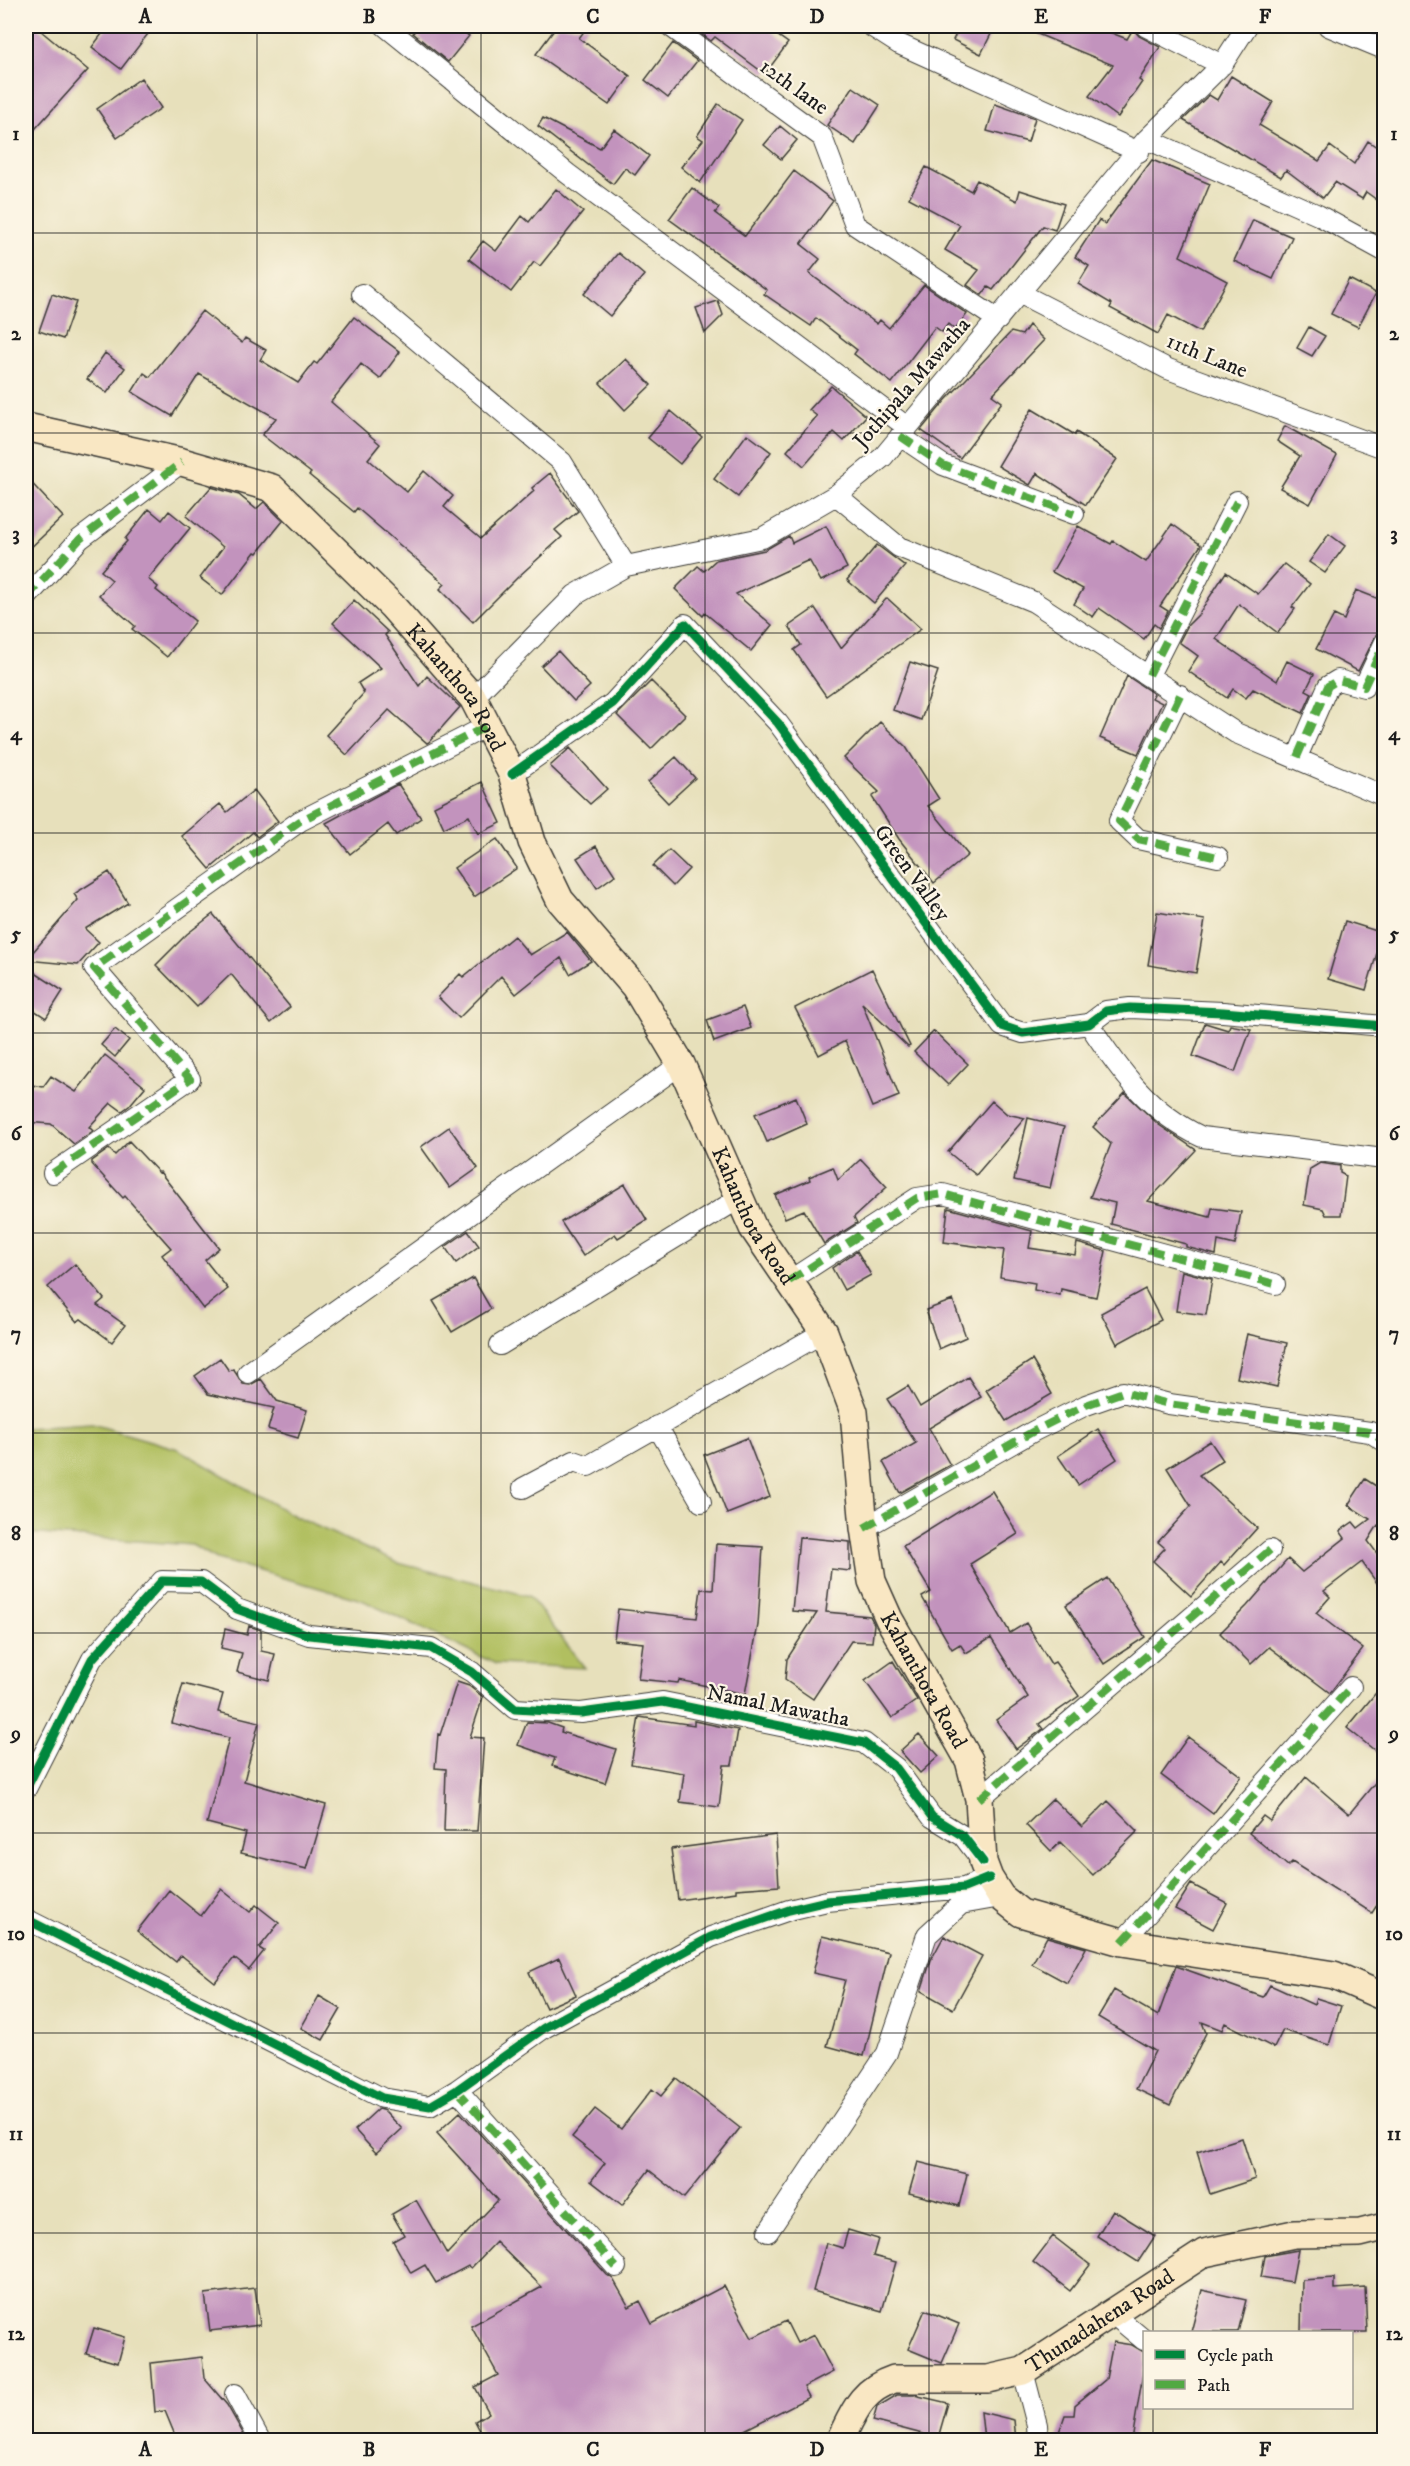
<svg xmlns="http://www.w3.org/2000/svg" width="1410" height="2466" font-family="'IM FELL DW Pica',serif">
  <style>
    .green { fill: #b1bf61; stroke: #666e3e; stroke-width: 1.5 }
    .building { fill: #c293bd }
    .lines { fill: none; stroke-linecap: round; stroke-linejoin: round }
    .street-casing { stroke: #3a3934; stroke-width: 22 }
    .secondary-casing { stroke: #3a3934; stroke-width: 30 }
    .street { stroke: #fff; stroke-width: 20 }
    .secondary { stroke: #f9e7c3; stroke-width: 27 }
    .quiet { stroke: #52a943; stroke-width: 8; stroke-dasharray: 15 8; stroke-linecap: butt }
    .cycleway-casing { stroke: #fcf5e5; stroke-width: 13 }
    .cycleway { stroke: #00873e; stroke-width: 9 }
    .grid { fill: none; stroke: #1c1c1c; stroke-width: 1.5; stroke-opacity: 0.55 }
    .labels { text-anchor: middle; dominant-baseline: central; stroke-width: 4.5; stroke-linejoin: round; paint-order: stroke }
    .street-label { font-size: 22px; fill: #1c1c1c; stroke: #fcf5e5 }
    .neatline { fill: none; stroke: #1c1c1c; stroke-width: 2 }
    .grid-label { font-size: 20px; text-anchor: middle; font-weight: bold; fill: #1c1c1c }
  </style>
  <rect width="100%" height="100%" fill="#fcf5e5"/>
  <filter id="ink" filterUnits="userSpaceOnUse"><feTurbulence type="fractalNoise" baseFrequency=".0167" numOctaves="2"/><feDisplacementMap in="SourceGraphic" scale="12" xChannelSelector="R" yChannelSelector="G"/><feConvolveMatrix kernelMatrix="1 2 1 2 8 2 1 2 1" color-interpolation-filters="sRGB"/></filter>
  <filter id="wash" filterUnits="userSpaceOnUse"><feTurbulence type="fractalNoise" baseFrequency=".008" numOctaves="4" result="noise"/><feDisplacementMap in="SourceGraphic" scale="24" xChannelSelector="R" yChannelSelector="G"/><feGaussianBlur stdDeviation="1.35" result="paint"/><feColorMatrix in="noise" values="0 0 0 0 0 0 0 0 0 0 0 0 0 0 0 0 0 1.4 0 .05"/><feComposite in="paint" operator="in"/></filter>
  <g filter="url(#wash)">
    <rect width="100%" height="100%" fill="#e7e0bb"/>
    <!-- green -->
    <path class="green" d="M92,1424L178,1449L294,1516L398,1563L529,1596L585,1668L496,1664L362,1600L217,1559L192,1545L26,1533V1428Z"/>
    <g id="blocks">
      <!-- building -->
      <path class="building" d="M35,26L88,70L26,139V37Z
        M108,26H154L121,69L92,47Z
        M418,26H456L469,36L448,62L413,33Z
        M557,26H588L579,38L630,76L609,105L536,54Z
        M690,26H764L788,43L765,74L715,37L711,41Z
        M960,26H995L981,54L953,40Z
        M1018,26H1094L1127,39L1133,29L1139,36L1160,47L1139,80L1142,82L1118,117L1089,96L1113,65Z
        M673,43L697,61L668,98L645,80Z
        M1231,76L1273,102L1259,125L1319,161L1330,146L1354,164L1368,141L1384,152V205L1366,192L1362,199L1335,182L1323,198L1286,170L1281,177L1183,120L1209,95L1217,100Z
        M141,78L161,108L117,138L97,109Z
        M853,87L880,105L855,144L827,125Z
        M718,104L742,120L700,183L681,167L703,140L697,136Z
        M995,104L1035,118L1028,142L987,131Z
        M543,118L600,148L614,129L649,156L635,175L625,168L613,184L538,126Z
        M780,126L797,140L781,159L764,145Z
        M1152,160L1210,184L1180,256L1227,281L1200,332L1168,315L1158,334L1110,308L1112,304L1078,284L1089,266L1075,257L1099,220L1105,224Z
        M926,167L971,191L977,180L1017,201L1020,190L1064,204L1055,230L1043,226L993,290L988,287L982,295L967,285L979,270L945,250L960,225L909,198Z
        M794,171L833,201L801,244L820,259L809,273L877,324L880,320L889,328L924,285L967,314L955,330L948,324L942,332L935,327L892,383L854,354L857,350L816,318L811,326L764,294L767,290L669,219L692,188L719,208L715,213L745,236Z
        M556,189L583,212L540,266L534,262L511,292L469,259L483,241L496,251L522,216L529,222Z
        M1253,220L1292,237L1273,279L1234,261Z
        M618,253L644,275L610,316L584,294Z
        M1349,279L1376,293L1358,327L1331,314Z
        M52,294L76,302L63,339L39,331Z
        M718,301L723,315L705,333L696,308Z
        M202,311L242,343L245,338L266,350L260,360L298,383L314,362L317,364L354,317L400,352L380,379L361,364L331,402L380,444L368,459L407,492L424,471L453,496L444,507L481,538L534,491L532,488L550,473L578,511L555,530L562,537L518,577L473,622L440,589L445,584L357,508L354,512L309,475L311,473L262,435L276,418L199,374L172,416L132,392L144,373L150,377Z
        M1029,325L1044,340L992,395L1002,402L960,458L921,430L945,401L1011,332L1022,335Z
        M1309,327L1325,336L1312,356L1297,348Z
        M105,353L125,368L107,393L87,379Z
        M626,359L651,385L625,410L600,383Z
        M831,386L866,416L844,441L834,432L804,466L787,451L817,416L809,410Z
        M1032,409L1075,435L1076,432L1117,459L1086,505L1037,473L1030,485L998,466Z
        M671,411L702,437L680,464L648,438Z
        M1285,426L1337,455L1310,504L1280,488L1300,456L1277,441Z
        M747,434L771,452L738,497L714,479Z
        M26,477L63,517L26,552Z
        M211,487L239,495L256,509L264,502L283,521L257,553L255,552L222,595L200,578L223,547L186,516Z
        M149,509L162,520L169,511L190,528L148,579L158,587L156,590L195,621L167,657L132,629L135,626L99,595L112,580L101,571L127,541L125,539Z
        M1172,524L1201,545L1160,606L1168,611L1159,628L1154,624L1144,639L1099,608L1093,617L1074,604L1083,589L1052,572L1078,526L1111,544L1113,541L1146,562Z
        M826,526L847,568L821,581L809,560L736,594L772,625L751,651L705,613L703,616L675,589L698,566L704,571L716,560L765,550L789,536L792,543Z
        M1329,534L1345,546L1325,573L1309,562Z
        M877,545L905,566L874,603L847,580Z
        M1284,564L1310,584L1292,607L1295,609L1278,633L1239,604L1216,639L1277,681L1287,661L1314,674L1306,690L1312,693L1303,713L1253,689L1246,698L1233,689L1227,698L1188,671L1198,656L1179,642L1188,625L1198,615L1226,572L1258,594Z
        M1356,590L1384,601V619L1358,671L1316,649L1334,615L1344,620Z
        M887,598L921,629L826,696L794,650L801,645L789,626L815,608L841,648Z
        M354,600L388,632L385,635L419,686L427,676L460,707L429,742L427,743L389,710L347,755L326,735L364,693L358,683L381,668L333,623Z
        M558,651L590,686L574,701L541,666Z
        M910,662L938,671L921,720L893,710Z
        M1127,676L1154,694L1152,698L1162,703L1138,754L1100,738Z
        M651,681L685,715L651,749L617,715Z
        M880,722L906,747L939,799L928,806L968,855L934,883L899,839L872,797L879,792L844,758Z
        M570,748L607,789L590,804L550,766Z
        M676,757L695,778L668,803L648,782Z
        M482,782L501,823L478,834L469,816L444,828L434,806Z
        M398,784L421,818L396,835L388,824L350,854L326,823Z
        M254,790L278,821L257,837L253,832L210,869L182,836L220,804L227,812Z
        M497,839L517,868L474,897L454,868Z
        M596,846L615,875L597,888L577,858Z
        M669,850L689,869L673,886L653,866Z
        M109,872L128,903L85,929L99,942L78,965L26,960L78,900L74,894Z
        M1157,912L1205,920L1196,973L1148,965Z
        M213,914L290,1007L271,1023L231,974L197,1007L156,965L187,934Z
        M1345,921L1383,933L1366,990L1328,979Z
        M567,932L591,961L570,974L561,958L516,994L501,976L459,1018L438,997L460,974L463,977L514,936L530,955Z
        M26,967L63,991L46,1018L26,1005Z
        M872,969L910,1046L908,1047L862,1003L899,1096L872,1107L845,1041L819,1055L795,1008Z
        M743,1007L751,1028L714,1042L707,1020Z
        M1205,1023L1228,1030L1230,1025L1251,1029L1235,1072L1193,1056Z
        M115,1029L129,1040L115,1057L101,1045Z
        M934,1031L968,1064L948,1085L914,1052Z
        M105,1055L145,1087L129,1106L122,1111L111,1103L89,1127L93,1131L74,1144L51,1124L26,1122V1084L43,1087L51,1076L76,1092Z
        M1125,1093L1159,1125L1196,1150L1148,1201L1210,1217L1212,1208L1241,1212L1235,1245L1218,1241L1216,1255L1186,1247V1244L1111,1224L1115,1203L1090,1197L1111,1144L1093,1127Z
        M796,1097L807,1124L767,1142L755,1114Z
        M992,1101L1007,1114L1025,1118L976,1175L948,1152Z
        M1028,1118L1064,1127L1050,1188L1014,1180Z
        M449,1127L478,1168L450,1188L421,1147Z
        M129,1141L159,1173L160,1172L219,1248L205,1260L228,1289L203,1309L162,1255L171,1248L125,1196L123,1198L92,1164V1161L109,1149L115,1155Z
        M861,1159L887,1187L854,1217L857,1223L824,1244L804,1210L785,1218L775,1195L810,1180L809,1177L833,1167L838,1180Z
        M1320,1163L1340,1166V1173L1346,1176L1341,1215H1326L1323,1209L1304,1205L1310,1169Z
        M625,1184L647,1220L618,1238L615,1234L583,1256L561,1222Z
        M948,1208L1032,1231L1029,1248L1075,1255L1077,1243L1106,1251L1096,1297L1061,1289L1060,1295L1034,1290L1035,1283L1000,1277L1004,1250L944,1242Z
        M468,1231L479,1246L456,1263L445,1247Z
        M857,1251L871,1275L844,1290L832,1268Z
        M75,1264L104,1299L97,1305L125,1325L112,1342L81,1319L77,1322L48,1287Z
        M1182,1271L1212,1279L1206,1315L1176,1311Z
        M473,1278L491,1309L452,1332L433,1301Z
        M1145,1289L1161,1320L1117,1344L1101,1313Z
        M953,1300L966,1337L939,1349L926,1310Z
        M1247,1334L1287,1343L1277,1387L1237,1378Z
        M220,1358L229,1371L233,1369L243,1384L250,1385L261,1379L277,1401L307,1410L298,1438L268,1429L274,1408L208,1394L195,1376Z
        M1032,1360L1052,1394L1006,1421L986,1390Z
        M968,1377L981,1397L929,1428L950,1465L900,1493L883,1462L916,1443L887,1399L908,1386L920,1407Z
        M1098,1429L1117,1459L1078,1485L1058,1456Z
        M747,1438L770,1497L727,1514L704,1455Z
        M1210,1441L1223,1460L1199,1475L1257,1528L1224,1565L1221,1562L1191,1596L1153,1561L1165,1548L1158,1542L1191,1506L1167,1468Z
        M1365,1479L1384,1491V1529L1378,1525L1368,1541L1384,1563V1593L1362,1562L1324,1591L1330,1597L1316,1613L1363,1649L1330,1693L1269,1647L1251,1664L1220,1633L1247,1606L1288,1559L1302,1572L1345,1538L1340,1531L1353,1522L1358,1528L1370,1519L1348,1505Z
        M992,1491L1018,1534L970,1564L1010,1633L1026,1623L1051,1664L1055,1662L1079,1696L1039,1724L1043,1729L1016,1749L996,1720L1028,1697L991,1638L966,1653L960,1644L952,1649L922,1597L931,1592L903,1546Z
        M799,1537L850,1542V1571L831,1569L826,1612L870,1616L874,1624L872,1642L851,1641L813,1699L785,1680L787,1659L817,1613L792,1611Z
        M716,1544L763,1547L758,1625L745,1694L679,1680L678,1683L638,1679L643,1643L614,1640L618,1609L697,1618L701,1589L713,1590Z
        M1107,1578L1145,1637L1104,1664L1066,1605Z
        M249,1626L261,1630V1651L275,1654L269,1680L237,1672L242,1653L221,1648L225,1629L247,1635Z
        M893,1661L917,1700L892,1718L865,1681Z
        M457,1682L469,1686L483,1697L470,1737L484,1738L477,1831H444L446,1769L435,1768L438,1734L440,1735Z
        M1384,1683V1758L1347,1728Z
        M183,1684L223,1694L218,1712L259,1722L244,1781L326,1805L307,1869L241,1853L246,1833L207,1823L229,1738L172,1723Z
        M639,1717L694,1725V1721L738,1730L732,1765H724L719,1807L680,1802L684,1773L631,1764Z
        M527,1722L548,1723L562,1728L561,1732L616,1749L605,1783L552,1766L555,1758L518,1745Z
        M919,1734L939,1756L920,1773L900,1751Z
        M1188,1737L1241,1776L1213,1814L1161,1775Z
        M1384,1772V1894L1372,1913L1292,1862L1288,1866L1249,1833L1263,1816L1270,1821L1306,1777L1349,1814Z
        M1053,1799L1082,1827L1108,1801L1138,1831L1093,1875L1060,1842L1051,1851L1026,1825Z
        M776,1835L779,1886L736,1889V1892L678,1900L671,1849Z
        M1191,1884L1227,1903L1213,1929L1175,1909Z
        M221,1889L250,1912L256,1905L279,1923L259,1948L264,1951L249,1970L234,1958L215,1982L181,1955L176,1962L137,1931L169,1890L201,1916Z
        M822,1936L889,1952L864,2056L827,2046L845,1980L813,1973Z
        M944,1936L982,1956L953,2009L921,1991L931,1960Z
        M1047,1937L1086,1948L1067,1983L1032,1964Z
        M559,1958L576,1995L546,2008L529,1972Z
        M1176,1966L1263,1997L1270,1985L1314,2005L1316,1998L1341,2006L1329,2045L1283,2030L1274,2048L1225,2023L1222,2030L1202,2022L1206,2033L1170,2105L1136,2089L1155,2051L1098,2017L1114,1990L1158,2016Z
        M319,1996L341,2009L323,2040L301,2028Z
        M676,2078L740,2128L684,2198L649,2170L622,2205L591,2181L605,2163L572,2137L595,2109L621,2129L652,2089L661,2096Z
        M378,2109L385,2111L402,2129L376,2153L355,2130Z
        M460,2112L607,2275L613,2279L629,2307L640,2301L652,2324L724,2286L752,2338L786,2321L797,2343L814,2335L833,2372L804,2387L809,2397L725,2440H485L475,2421L489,2413L475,2387L498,2375L471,2326L542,2287L496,2242L471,2268L468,2266L436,2283L425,2265L411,2273L393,2241L404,2235L392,2214L416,2200L447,2254L498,2200L437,2133Z
        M1242,2138L1255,2179L1210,2194L1197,2152Z
        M918,2162L967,2174L959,2206L909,2193Z
        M1113,2210L1155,2236L1138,2262L1097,2236Z
        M848,2230L878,2239L873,2256L896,2262L882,2311L813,2291L826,2243L843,2248Z
        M1053,2236L1090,2265L1070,2291L1033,2262Z
        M1298,2250L1292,2282L1261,2277L1265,2256Z
        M1334,2278V2289L1365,2287L1367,2332H1301L1302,2280Z
        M255,2288L260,2325L210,2331L205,2294Z
        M1202,2290L1246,2300L1238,2332H1191Z
        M925,2310L959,2324L942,2363L908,2349Z
        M94,2328L125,2337L118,2363L86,2354Z
        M1113,2342L1132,2345L1144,2352V2367L1132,2440H1060L1061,2438H1057L1065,2415H1074L1075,2405L1106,2379Z
        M202,2357L204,2378L227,2405L244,2435L238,2440H177L165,2411L155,2412L151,2363Z
        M897,2395H914L948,2403L938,2438L873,2421L877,2407Z
        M981,2412L1014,2420L1016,2440H984Z"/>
    </g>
  </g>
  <g filter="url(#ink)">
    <use href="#blocks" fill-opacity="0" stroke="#3a3934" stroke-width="1.5"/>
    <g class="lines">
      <defs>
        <path id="street" d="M385,26L568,174L907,427
          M670,26L822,137L855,225L998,320
          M871,26L899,44L1139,152
          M1145,26L1222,65
          M1328,26L1384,49
          M1147,139L1318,215L1384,251
          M1019,293L1168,369L1384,448
          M362,294L562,462L626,566
          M900,436L943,465L1074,514
          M836,495L899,547L1034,602L1236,733L1384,796
          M26,598L80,539L182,462
          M1149,675L1237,501
          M1180,695L1119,821L1138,839L1218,857
          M473,698L575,595L626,566L762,538L836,495L883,457L1147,139L1222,65L1247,26
          M1297,757L1328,686L1338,680L1364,687L1384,644
          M512,774L613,703L685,624L778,723L1002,1026L1023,1033L1089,1024L1106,1011L1130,1008L1223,1012L1384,1026
          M1089,1024C1119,1070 1150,1113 1202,1137L1384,1159
          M53,1173L190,1079L94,968L300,821L487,726
          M789,1281L917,1198L943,1194L1275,1284
          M500,1345L740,1198
          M248,1373L681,1064
          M657,1426L701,1502
          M523,1488L574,1461L588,1466L824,1332
          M864,1528L1034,1431L1086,1405L1123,1392L1169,1404L1370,1432L1384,1441
          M26,1789L92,1659L162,1581L201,1582L237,1609L309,1635L431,1648L472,1672L515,1709L581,1713L663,1702L864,1743L896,1768L932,1817L963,1836L983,1862
          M979,1799L1270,1550
          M26,1919L382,2098L430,2106L457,2090L544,2028L711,1937L789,1910L827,1901L964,1888L989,1878
          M1122,1942L1351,1687
          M457,2090L616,2267
          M768,2232L887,2053L927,1935L961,1904L1001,1897
          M1113,2314L1144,2340
          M1023,2371L1037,2425L1038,2440
          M235,2394L260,2440"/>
        <g id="secondary">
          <path id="s1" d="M26,427L182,462L272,488L392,606L473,698L512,774L532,842L560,900L635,987L681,1064L753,1228L824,1332L854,1412L864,1528L872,1581L889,1619L969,1760L979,1799L983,1862L989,1878L1001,1897L1021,1913L1122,1942L1334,1975L1384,1997"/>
          <path id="s2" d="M840,2440C854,2412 861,2390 894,2379H988L1023,2371L1204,2253L1294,2234L1360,2233L1384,2227"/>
        </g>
      </defs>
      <!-- street casing -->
      <use href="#street" class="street-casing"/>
      <!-- secondary casing -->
      <use href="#secondary" class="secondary-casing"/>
      <!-- street -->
      <use href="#street" class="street"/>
      <!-- secondary -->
      <use href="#secondary" class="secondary"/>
      <!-- quiet -->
      <path class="quiet" d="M900,436L943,465L1074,514
        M26,598L80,539L182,462
        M1149,675L1237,501
        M1180,695L1119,821L1138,839L1218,857
        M1297,757L1328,686L1338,680L1364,687L1384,644
        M53,1173L190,1079L94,968L300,821L487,726
        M789,1281L917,1198L943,1194L1275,1284
        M864,1528L1034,1431L1086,1405L1123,1392L1169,1404L1370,1432L1384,1441
        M979,1799L1270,1550
        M1122,1942L1351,1687
        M457,2090L616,2267"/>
      <defs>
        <path id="cycleway" d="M512,774L613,703L685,624L778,723L1002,1026L1023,1033L1089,1024L1106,1011L1130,1008L1223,1012L1384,1026
          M26,1789L92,1659L162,1581L201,1582L237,1609L309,1635L431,1648L472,1672L515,1709L581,1713L663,1702L864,1743L896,1768L932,1817L963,1836L983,1862
          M26,1919L382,2098L430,2106L457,2090L544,2028L711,1937L789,1910L827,1901L964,1888L989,1878"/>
      </defs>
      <!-- cycleway casing -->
      <use href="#cycleway" class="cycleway-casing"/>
      <!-- cycleway -->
      <use href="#cycleway" class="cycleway"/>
    </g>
  </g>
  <!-- grid -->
  <path class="grid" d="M257,26V2440M481,26V2440M705,26V2440M929,26V2440M1153,26V2332M26,233H1384M26,433H1384M26,633H1384M26,833H1384M26,1033H1384M26,1233H1384M26,1433H1384M26,1633H1384M26,1833H1384M26,2033H1384M26,2233H1384M1153,2408V2440"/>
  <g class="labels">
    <!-- street labels -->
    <g class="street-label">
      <text transform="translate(794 87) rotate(36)">12th lane</text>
      <text transform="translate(1207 356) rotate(22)">11th Lane</text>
      <text transform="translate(912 383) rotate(-49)">Jothipala Mawatha</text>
      <text stroke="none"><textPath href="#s1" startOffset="526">Kahanthota Road</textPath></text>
      <text transform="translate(912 873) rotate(54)">Green Valley</text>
      <text stroke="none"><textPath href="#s1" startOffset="1138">Kahanthota Road</textPath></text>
      <text stroke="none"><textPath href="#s1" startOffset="1642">Kahanthota Road</textPath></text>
      <text transform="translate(778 1706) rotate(11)">Namal Mawatha</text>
      <text stroke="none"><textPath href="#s2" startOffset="306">Thunadahena Road</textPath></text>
    </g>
  </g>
  <!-- margin -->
  <rect width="1410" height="2466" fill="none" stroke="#fcf5e5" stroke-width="66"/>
  <!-- legend -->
  <rect x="1143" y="2331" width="210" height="78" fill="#fcf5e5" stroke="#a29e95" stroke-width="1.5"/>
  <rect x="1155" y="2350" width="30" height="9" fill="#00873e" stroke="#a29e95" stroke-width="1.5"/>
  <text x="1197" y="2361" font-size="18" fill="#1c1c1c">Cycle path</text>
  <rect x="1155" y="2380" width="30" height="9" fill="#52a943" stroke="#a29e95" stroke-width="1.5"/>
  <text x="1197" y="2391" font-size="18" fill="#1c1c1c">Path</text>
  <rect x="33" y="33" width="1344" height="2400" class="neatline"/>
  <g class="grid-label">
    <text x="145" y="23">A</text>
    <text x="369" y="23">B</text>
    <text x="593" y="23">C</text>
    <text x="817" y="23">D</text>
    <text x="1041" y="23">E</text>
    <text x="1265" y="23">F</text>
    <text x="16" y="140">1</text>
    <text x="1394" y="140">1</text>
    <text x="16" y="340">2</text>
    <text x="1394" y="340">2</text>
    <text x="16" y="540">3</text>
    <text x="1394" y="540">3</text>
    <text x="16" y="740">4</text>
    <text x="1394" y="740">4</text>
    <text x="16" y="940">5</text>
    <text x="1394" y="940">5</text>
    <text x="16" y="1140">6</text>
    <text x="1394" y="1140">6</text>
    <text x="16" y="1340">7</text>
    <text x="1394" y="1340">7</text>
    <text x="16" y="1540">8</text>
    <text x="1394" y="1540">8</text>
    <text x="16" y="1740">9</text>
    <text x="1394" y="1740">9</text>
    <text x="16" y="1940">10</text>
    <text x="1394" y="1940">10</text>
    <text x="16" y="2140">11</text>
    <text x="1394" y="2140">11</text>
    <text x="16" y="2340">12</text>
    <text x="1394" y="2340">12</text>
    <text x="145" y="2456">A</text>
    <text x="369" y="2456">B</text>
    <text x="593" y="2456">C</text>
    <text x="817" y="2456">D</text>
    <text x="1041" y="2456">E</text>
    <text x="1265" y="2456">F</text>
  </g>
</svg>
